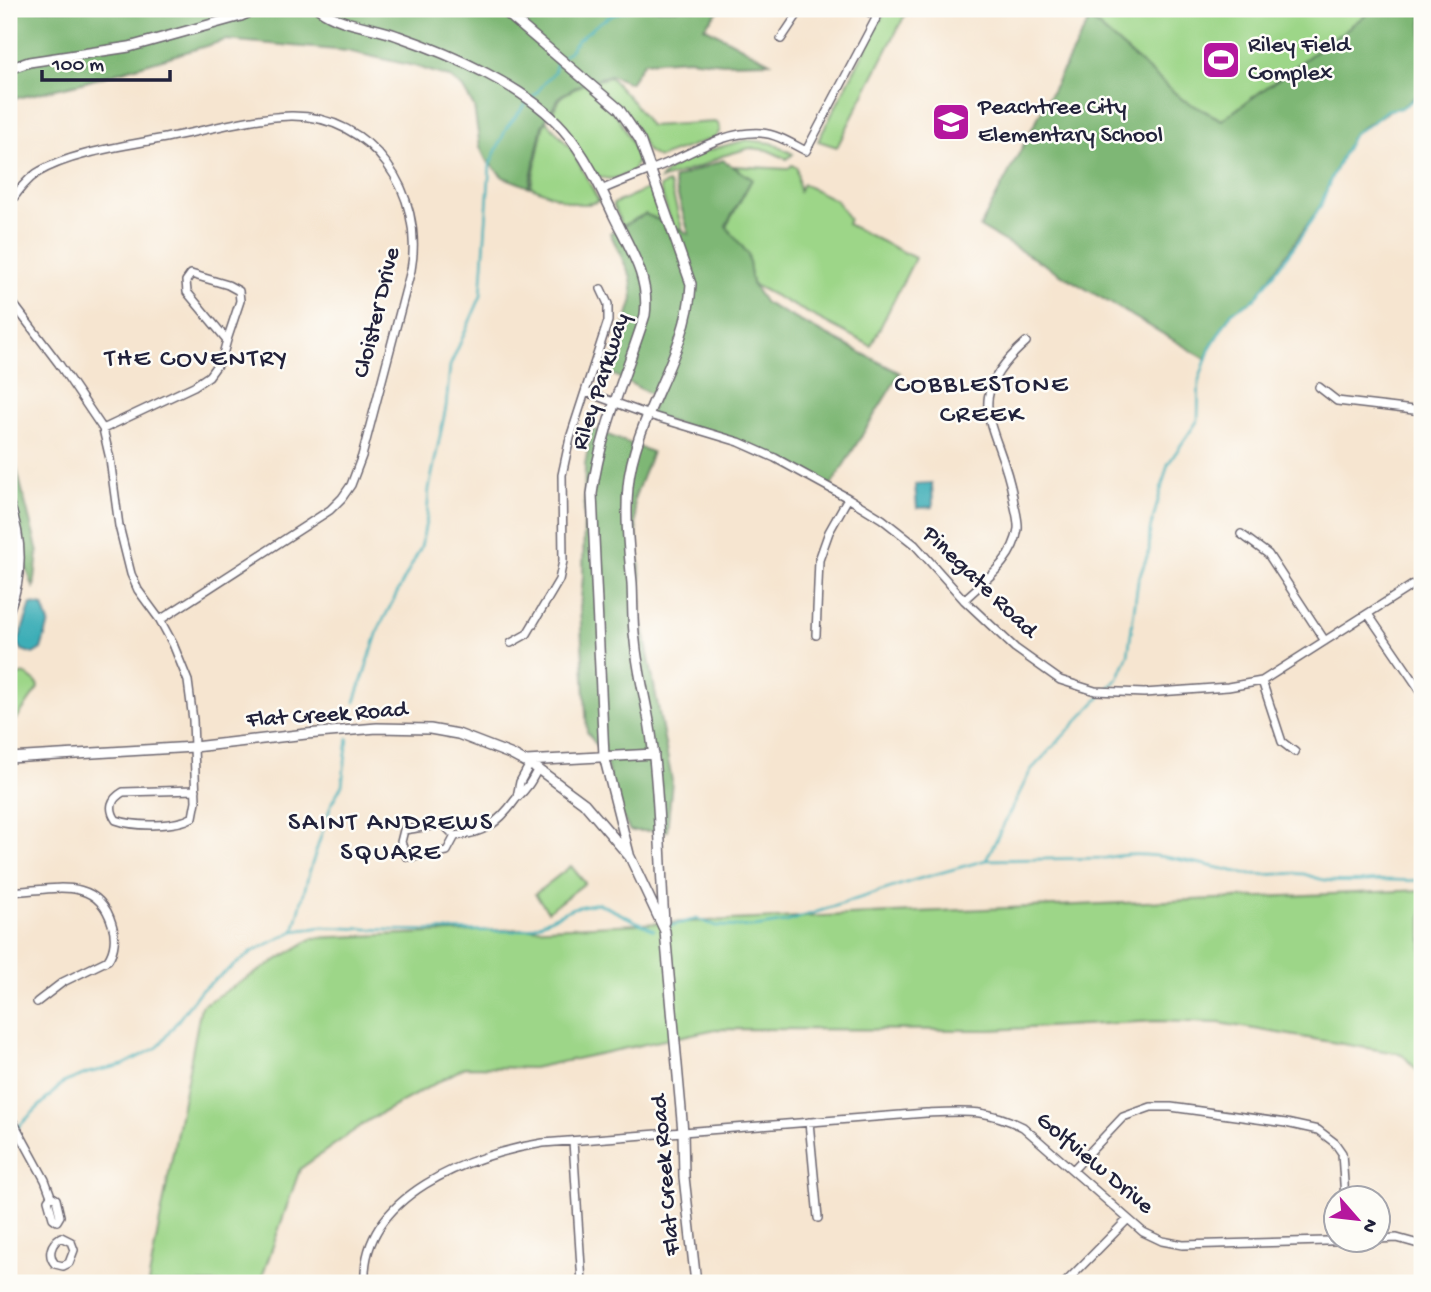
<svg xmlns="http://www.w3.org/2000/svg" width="1431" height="1292" font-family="'Gochi Hand',sans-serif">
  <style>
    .green { fill: #9dd688; stroke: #607c62; stroke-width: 2 }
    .forest { fill: #7eb774; stroke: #506c58; stroke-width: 2 }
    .water { fill: #3daeb7; stroke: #306879; stroke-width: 2 }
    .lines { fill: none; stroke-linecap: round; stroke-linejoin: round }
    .stream { stroke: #3daeb7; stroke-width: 2.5 }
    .minor-casing { stroke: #6c666f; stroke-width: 10 }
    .tertiary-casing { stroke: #6c666f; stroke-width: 12 }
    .minor { stroke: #fff; stroke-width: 7 }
    .tertiary { stroke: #fff; stroke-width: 9 }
    .labels { text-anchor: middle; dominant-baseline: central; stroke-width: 5; stroke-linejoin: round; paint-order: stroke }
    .poi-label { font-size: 24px; fill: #22223b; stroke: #fdfcf7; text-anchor: start }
    .street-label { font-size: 24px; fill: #22223b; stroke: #fdfcf7 }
    .neighbourhood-label { font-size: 26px; letter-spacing: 2px; fill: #22223b; stroke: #fdfcf7 }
  </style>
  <rect width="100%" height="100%" fill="#fdfcf7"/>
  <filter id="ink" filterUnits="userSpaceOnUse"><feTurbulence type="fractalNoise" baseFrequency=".0143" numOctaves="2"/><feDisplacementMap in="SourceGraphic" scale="14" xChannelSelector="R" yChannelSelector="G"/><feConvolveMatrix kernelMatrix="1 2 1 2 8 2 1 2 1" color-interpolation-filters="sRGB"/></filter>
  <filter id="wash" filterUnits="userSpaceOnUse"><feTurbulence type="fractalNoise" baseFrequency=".00686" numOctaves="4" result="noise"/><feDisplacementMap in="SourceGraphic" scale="28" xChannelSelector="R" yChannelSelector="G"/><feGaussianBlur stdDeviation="1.57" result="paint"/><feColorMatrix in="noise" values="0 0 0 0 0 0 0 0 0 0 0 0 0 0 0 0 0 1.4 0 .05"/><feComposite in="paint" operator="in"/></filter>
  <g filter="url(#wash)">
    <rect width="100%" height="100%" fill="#f6e5d0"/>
    <!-- green -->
    <path class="green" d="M886,9H908L837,147L818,141Z
      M1058,9H1374L1222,120L1183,100L1090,19Z
      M610,77L633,102L650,126L714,122L718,123L720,130L716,137L658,158L647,151L630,117L591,82Z
      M585,83L619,118L639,157L633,171C618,178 610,183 595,174L551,114L562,96Z
      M547,121L572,150L599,201C577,211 552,194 531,187L543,127Z
      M747,140L772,143L793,154L787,159L767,150L750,148L722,156L699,167L660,180C675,157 722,146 747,140Z
      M792,165L797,168L799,191L803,184L836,200L849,219L847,224L915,258L871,346L752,284L748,254L726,227L752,179L733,166L788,169Z
      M668,183L671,188L686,243L671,222L660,189L661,186Z
      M649,188L662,221L645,214L622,226L613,204Z
      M24,673L37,683L38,688L16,720L10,722L9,690L18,675Z
      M571,866L585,883L548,911L535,894Z
      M1422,890V1076L1402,1054L1219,1023L1156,1021L991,1030L716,1029L533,1068L465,1067L369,1120L300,1169L260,1283H148L201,1006L313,938Z"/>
    <!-- forest -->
    <path class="forest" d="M9,9H720L704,27L770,62L723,63L688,59L644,62L630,83L610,75L586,82L560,96L542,126L529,187L503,177L486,160L480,147L474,107L463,88L449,77L414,66L347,51L226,40L82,83L9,100Z
      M1374,9H1422V91L1401,108L1392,109L1354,133L1332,176L1321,205L1255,299L1232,312L1210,348L1206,359L980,227L1090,19L1183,100L1222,120Z
      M723,160L752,179L726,226L748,254L752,284L765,303L900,373L831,486L751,447L649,415L657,397L610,373L633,299L631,277L610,233L645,214L689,234L673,179Z
      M592,429L652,452L634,499L641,584V616L672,781L667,831H630L619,811L604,756L587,732L580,608L583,577L585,464Z
      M9,449L13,455L38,552L34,589L9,522Z"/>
    <!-- water -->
    <path class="water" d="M932,483L933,507L917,508L915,484Z
      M31,604L43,606L49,623L41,649L33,654L22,650L18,643Z"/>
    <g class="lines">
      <!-- stream -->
      <path class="stream" d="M564,56C570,51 573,45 578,40C594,26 610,13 631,9
        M533,97L554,72L558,60
        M355,702L379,628L421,547L427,517L429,489L446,407L450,366L481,296L490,164L507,127L526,104
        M986,860L1031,770L1118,678L1128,655L1138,581L1149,551L1150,530L1168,464L1198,420L1199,380L1210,348L1232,312L1255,299L1299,240L1321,205L1332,176L1354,133L1369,125L1387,110L1401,108L1422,94
        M670,926L697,919L716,926L755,927L786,922L915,880L986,860L1106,858C1153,847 1203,867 1250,874C1268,876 1286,872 1304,874C1311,876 1318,879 1325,880C1349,884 1367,880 1390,880C1401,880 1411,881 1422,880
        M294,931L309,873L332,802L342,785L348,738
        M9,1136L63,1083L88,1073L123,1065L158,1047L200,991L252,952L294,931L323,927L390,930L515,931L531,928L573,908L598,903L654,930"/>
    </g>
  </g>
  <g filter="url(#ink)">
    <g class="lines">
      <defs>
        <path id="minor" d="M864,9L877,17
          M781,39L801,9
          M601,190C624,180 649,171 672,161C700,148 729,131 761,133C777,134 792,144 806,151L881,9
          M9,204C17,193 25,181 37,173C71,152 131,145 170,137C209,130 251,117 291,116C373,115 425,194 411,270L362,456L351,485L342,498L330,510L160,620
          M191,274L228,285L239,291L240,301L227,340L187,292L186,281Z
          M9,298L59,364L103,429L110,459L119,526L131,574L138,590L160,620L173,644L188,681L193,720L196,801L193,817C176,827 135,827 116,820C108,808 111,799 123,792L196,790
          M1319,387L1337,401L1422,411
          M586,392L649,415L739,442L775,458L848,498L882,519L915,545L964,600L1015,648L1060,680L1095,691L1144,693L1228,687L1262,681L1422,579
          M103,429L194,386L209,376L222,358L227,340
          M1241,534L1268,554L1325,641
          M964,600C986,579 1013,561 1018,529C1019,519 1014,506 1013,497C1000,425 957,403 1026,342
          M1368,614L1422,693
          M816,635L819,560L829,532L848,498
          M511,643L527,634L559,580L563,561L562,475L570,438L608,321V304L601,289
          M1262,681L1282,742L1295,752
          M517,797L520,782L530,764
          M443,824L455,836L447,851L412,857L406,856L401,842L404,830Z
          M455,836C483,833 498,824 515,800C518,796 523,793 526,788C531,783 534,775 538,769
          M9,892C49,891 97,873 112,924C116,936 115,950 108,960L63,982L37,1002
          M9,1114L45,1180L51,1196L56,1199L60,1216L57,1221L53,1218L48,1200L51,1196
          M809,1122L818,1218
          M573,1141L582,1283
          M1073,1170L1123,1117L1151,1107H1171L1286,1123L1318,1130L1335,1143L1342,1153L1345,1198
          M61,1237L71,1242L74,1250L69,1263L63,1266L55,1264C47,1255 51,1243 61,1237Z
          M1378,1239L1397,1238L1422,1245
          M365,1283C360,1195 472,1154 543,1143L926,1113C966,1111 987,1109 1023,1127L1143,1232L1162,1241L1183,1245L1363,1240
          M1065,1283L1128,1219"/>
        <path id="tertiary" d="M319,9C342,26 372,26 398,36C450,54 527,87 563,129C585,154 600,186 614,216C630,249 650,278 645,315C626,375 600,431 592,494L604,756L629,854
          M502,9L619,109L640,140L691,284C688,356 634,416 628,487C625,519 629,551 632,583C633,602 632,622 635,641C638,675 648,707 652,741C660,801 660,861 664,922
          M9,69L29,62L129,47L241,16L257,9
          M9,504C22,539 23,574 9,609
          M9,758L194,747L306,734L377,728L430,729L458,734L510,754L538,769L584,803L630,857L665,931L683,1132L684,1177L696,1283
          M526,761L654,754"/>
      </defs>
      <!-- minor casing -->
      <use href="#minor" class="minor-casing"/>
      <!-- tertiary casing -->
      <use href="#tertiary" class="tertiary-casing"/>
      <!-- minor -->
      <use href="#minor" class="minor"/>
      <!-- tertiary -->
      <use href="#tertiary" class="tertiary"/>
    </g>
  </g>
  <!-- icons -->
  <defs>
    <symbol id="stadium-square" viewBox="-11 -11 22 22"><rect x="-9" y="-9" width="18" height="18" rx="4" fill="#b5179e" stroke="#fdfcf7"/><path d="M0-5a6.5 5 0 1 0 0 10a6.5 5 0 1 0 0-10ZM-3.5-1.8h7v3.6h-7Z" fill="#fff"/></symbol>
    <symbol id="school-square" viewBox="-11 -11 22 22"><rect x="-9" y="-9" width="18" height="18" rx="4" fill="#b5179e" stroke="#fdfcf7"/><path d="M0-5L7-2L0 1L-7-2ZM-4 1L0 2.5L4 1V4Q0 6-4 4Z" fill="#fff"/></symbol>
  </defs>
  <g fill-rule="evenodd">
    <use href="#stadium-square" x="1199" y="38" width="44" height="44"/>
    <use href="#school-square" x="929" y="100" width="44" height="44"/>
  </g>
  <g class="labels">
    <!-- poi labels -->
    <g class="poi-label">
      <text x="1248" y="46">Riley Field<tspan x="1248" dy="28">Complex</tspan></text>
      <text x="978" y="108">Peachtree City<tspan x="978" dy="28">Elementary School</tspan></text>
    </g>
    <!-- street labels -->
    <g class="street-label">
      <text transform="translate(378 313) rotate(-76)">Cloister Drive</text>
      <text transform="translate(602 382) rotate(-72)">Riley Parkway</text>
      <text transform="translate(979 583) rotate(44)">Pinegate Road</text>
      <text transform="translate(327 716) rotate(-4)">Flat Creek Road</text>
      <text transform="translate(1094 1164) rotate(40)">Golfview Drive</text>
      <text transform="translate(667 1175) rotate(-95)">Flat Creek Road</text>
    </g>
    <!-- neighbourhood labels -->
    <g class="neighbourhood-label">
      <text x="197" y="360">THE COVENTRY</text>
      <text x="982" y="386">COBBLESTONE<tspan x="982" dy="30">CREEK</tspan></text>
      <text x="391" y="824">SAINT ANDREWS<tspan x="391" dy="30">SQUARE</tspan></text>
    </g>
  </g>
  <!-- margin -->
  <rect width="1431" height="1292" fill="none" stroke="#fdfcf7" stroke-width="35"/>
  <!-- north arrow -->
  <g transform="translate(1357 1219) rotate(118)"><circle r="33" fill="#fdfcf7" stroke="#a5a5ac" stroke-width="2"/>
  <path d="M0-5L12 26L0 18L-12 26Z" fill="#b5179e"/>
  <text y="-10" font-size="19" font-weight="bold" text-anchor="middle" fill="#22223b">N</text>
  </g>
  <!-- scale -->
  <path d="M42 70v10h128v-10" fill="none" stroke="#22223b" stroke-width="3.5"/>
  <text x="52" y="70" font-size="21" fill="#22223b" stroke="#fdfcf7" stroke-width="5" paint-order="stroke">100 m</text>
</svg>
